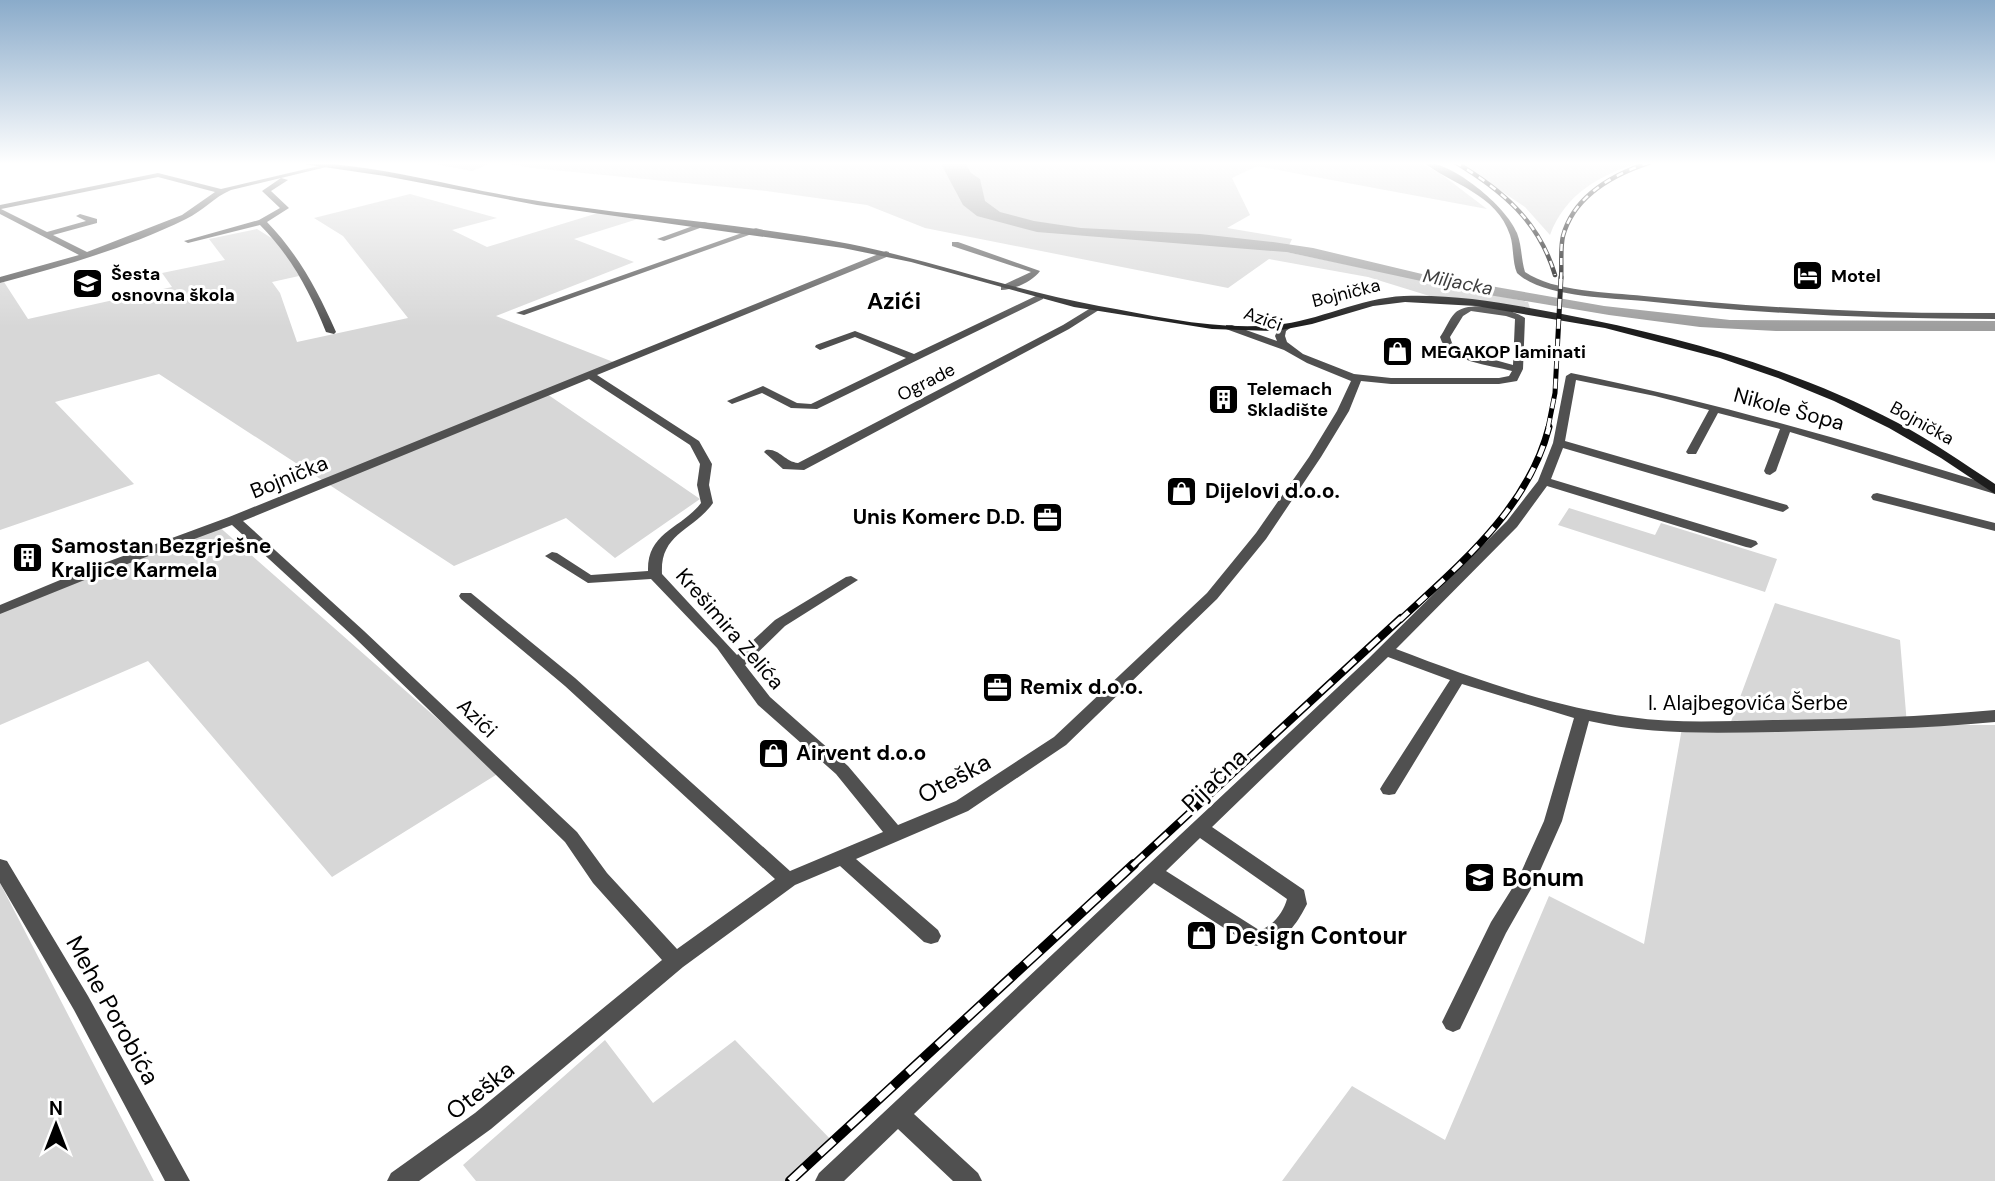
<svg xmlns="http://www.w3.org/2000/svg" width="1995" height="1181" font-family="'DM Sans',sans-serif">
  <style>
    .green { fill: #d7d7d7 }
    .water { fill: #9e9e9e }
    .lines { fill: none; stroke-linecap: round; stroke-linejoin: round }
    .minor { fill: #505050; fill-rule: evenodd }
    .secondary { fill: #1d1d1d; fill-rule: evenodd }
    .rail-far4-casing { stroke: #000; stroke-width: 4.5 }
    .rail-far3-casing { stroke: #000; stroke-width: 5 }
    .rail-far2-casing { stroke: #000; stroke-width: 7 }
    .rail-far1-casing { stroke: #000; stroke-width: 8 }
    .rail-casing { stroke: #000; stroke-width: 10 }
    .rail-far4 { stroke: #fff; stroke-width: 2.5; stroke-dasharray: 7; stroke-linecap: butt }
    .rail-far3 { stroke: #fff; stroke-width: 3.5; stroke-dasharray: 10; stroke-linecap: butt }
    .rail-far2 { stroke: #fff; stroke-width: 4.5; stroke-dasharray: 12; stroke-linecap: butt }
    .rail-far1 { stroke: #fff; stroke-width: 5; stroke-dasharray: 16; stroke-linecap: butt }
    .rail { stroke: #fff; stroke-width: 7; stroke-dasharray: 20; stroke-linecap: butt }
    .labels { text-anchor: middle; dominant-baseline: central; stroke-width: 6; stroke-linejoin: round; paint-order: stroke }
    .far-poi-label { font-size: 18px; font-weight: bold; fill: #000; stroke: #fff; text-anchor: start }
    .far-street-label { font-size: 18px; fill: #000; stroke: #fff }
    .far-water-label { font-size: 19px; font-style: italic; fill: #3f3f3f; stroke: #fff }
    .street-label { font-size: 21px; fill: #000; stroke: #fff }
    .poi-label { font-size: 21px; font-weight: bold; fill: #000; stroke: #fff; text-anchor: start }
    .far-district-label { font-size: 23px; font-weight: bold; fill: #000; stroke: #fff }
    .near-street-label { font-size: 24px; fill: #000; stroke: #fff }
    .near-poi-label { font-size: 24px; font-weight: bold; fill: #000; stroke: #fff; text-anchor: start }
  </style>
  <rect width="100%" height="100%" fill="#fff"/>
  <!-- green -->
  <path class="green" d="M424,162H1418L1441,174L1487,209L1257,166L1232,178L1250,215L1227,228L1292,239L1286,252L1528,302L1531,311L1436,298L1368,277L1269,259L1228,288L925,228L867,205L766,191L533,168L495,162L472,171Z
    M1458,162H1640C1600,175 1565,194 1550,235L1525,207Z
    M410,194L497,218L452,230L487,247L598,213L641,218L574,239L634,262L496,316L621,365L547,394L700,499L615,558L566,518L454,566L159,374L55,402L134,484L0,530V283L4,282L28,319L172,287L162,273L225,260L209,239L257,229L281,244L299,276L272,282L280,293L297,342L408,318L343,236L314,218Z
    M1569,508L1655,535L1661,523L1777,559L1765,592L1558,525Z
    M216,524L499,773L332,877L148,661L0,725V609Z
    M1775,603L1900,640L1907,725H1995V1181H1282L1352,1086L1445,1140L1549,896L1644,944L1682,728L1729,727Z
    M0,883L154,1181H0Z
    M605,1040L653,1103L735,1040L833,1142L790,1181H476L463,1165Z"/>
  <!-- water -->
  <path class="water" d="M940,162H965L971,173L980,179L985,201L1000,212L1034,221L1081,228L1200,234L1273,242L1313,248L1422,274L1604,306L1730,320L1995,321V331H1776L1700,327L1609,315L1477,293L1286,252L1037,232L977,216L963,205Z"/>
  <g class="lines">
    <!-- minor -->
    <path class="minor" d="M336,162H347L231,190C214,197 203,211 186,219C127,248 63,266 0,283V277L79,255L0,214V205L158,173L221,189ZM158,177L215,192L182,215L87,252L53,235L97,223V219L80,214L76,216L86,221L47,232L1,209Z
      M1423,162C1453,162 1506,206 1517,233C1522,246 1521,259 1525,272C1554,292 1608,292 1644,296C1761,308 1877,314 1995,313V319C1878,319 1761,314 1644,301C1610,298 1542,297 1517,273C1512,261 1514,247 1510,235C1497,194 1451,184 1423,162Z
      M281,178L288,180L271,191L289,208L267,222C298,254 318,291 336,332L334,334L326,332C310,292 291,256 260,225L188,243L184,241L259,220L280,208L262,191Z
      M704,222L711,224L664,241L657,239Z
      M756,228L763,230L524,315L516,313Z
      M952,242H958L1040,271C1033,281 1014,290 1001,290V286L1031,272L952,246Z
      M886,251L889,252V256L597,375L699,441L712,464L709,485L713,503C692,532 660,533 662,574L737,655L775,620L846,577L851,576L858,580L785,626L745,665L770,697L848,766L898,825L956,801L1054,737L1207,593L1256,533L1309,457L1337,411L1351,381L1307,363L1284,350L1226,329V325H1232L1277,341L1275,336L1279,327L1291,324L1293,326L1286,331L1285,336L1287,342L1303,354L1354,374L1391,378H1499L1509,376L1512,371C1491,365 1447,362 1440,337C1445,330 1449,319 1455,313C1468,300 1511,308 1525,318L1523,369L1517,381L1499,384H1391L1361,381L1349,411L1321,457L1266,539L1217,599L1066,745L968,811L856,859L938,930L941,936L938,942L931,944L924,942L840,866L795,885L683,967L491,1129L419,1181H387L391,1173L475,1113L662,960L593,883L565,842L354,637L232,525L87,579L0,614V605L77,573L229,517ZM1471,311L1506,316L1515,319L1513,365L1466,352L1452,343L1450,337L1463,316ZM589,379L690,445L700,464L697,485L701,503C681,529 647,532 648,571L591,575L557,553L552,552L545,556L588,583L651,579L717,648L758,705L836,774L883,832L790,871L575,678L471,593H461L459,596L461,599L565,686L775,879L677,949L607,873L577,832L364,631L243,521Z
      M1040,294L1043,295V299L817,409L791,408L762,393L732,404L727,401L763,386L797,403L811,404L906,358L855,337L820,350L815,347L816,345L855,331L914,354Z
      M1094,306L1102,308L1069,329L804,470L783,469L764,452L766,450C779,448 785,462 798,463L1063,325Z
      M1571,373C1715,402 1854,443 1995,486V494L1790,432L1776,471L1770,475L1766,474L1764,471L1780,429L1718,413L1696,454H1688L1686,452L1709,410L1655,396L1576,380L1565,441L1787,505L1789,508L1783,512L1779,511L1563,448L1551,479L1756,541L1758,544L1751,548L1746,547L1547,486L1517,527L1396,649C1472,678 1549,706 1630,717C1677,724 1725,721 1773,720C1847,719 1921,717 1995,710V722C1922,729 1849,730 1776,732C1713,733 1651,735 1589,721L1562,821L1535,882L1506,933L1460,1029L1453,1032L1446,1029L1442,1022L1491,922L1518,879L1544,821L1574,718L1462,684L1395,794L1389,795L1383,794L1380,789L1383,784L1450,680L1388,657L1212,827L1304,890L1307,904C1296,926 1277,954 1249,944L1154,883L914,1114L978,1173L982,1181H953L898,1129L844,1181H815L819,1173L1368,659L1507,521L1538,481L1553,443L1566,376ZM1200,838L1287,899C1284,911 1273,927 1259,930L1166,871Z
      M1877,493L1995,523V531L1873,500L1871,497L1873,494Z
      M0,859L7,861L88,996L190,1181H165L74,1010L0,883Z"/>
    <!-- secondary -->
    <path class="secondary" d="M290,162C369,162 448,186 526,199C633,217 743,223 850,244C934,261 1015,291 1099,306C1156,316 1217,331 1275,325C1319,321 1359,298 1404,296C1457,294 1510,304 1562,314C1678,336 1793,368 1898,423C1932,441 1963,463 1995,484V494L1941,458L1889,428L1834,401L1778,378L1720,358L1605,328L1476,306L1405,302L1373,306L1312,324L1276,331L1212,329L1074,307L911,262L843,248L537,205L385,176Z"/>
    <defs>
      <path id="rail-far4" d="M1455,162C1502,190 1539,221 1555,275
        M1561,279C1562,265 1560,249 1563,236C1574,195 1614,174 1651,162"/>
      <path id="rail-far3" d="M1548,428L1555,393L1561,277"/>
      <path id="rail-far2" d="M1400,620C1459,565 1528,509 1549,427"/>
      <path id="rail-far1" d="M1132,866L1401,618"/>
      <path id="rail" d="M790,1181L1134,864"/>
    </defs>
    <!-- rail-far4 casing -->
    <use href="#rail-far4" class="rail-far4-casing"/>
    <!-- rail-far3 casing -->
    <use href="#rail-far3" class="rail-far3-casing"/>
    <!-- rail-far2 casing -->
    <use href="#rail-far2" class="rail-far2-casing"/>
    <!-- rail-far1 casing -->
    <use href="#rail-far1" class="rail-far1-casing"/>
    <!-- rail casing -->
    <use href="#rail" class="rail-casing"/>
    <!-- rail-far4 -->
    <use href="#rail-far4" class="rail-far4"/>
    <!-- rail-far3 -->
    <use href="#rail-far3" class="rail-far3"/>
    <!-- rail-far2 -->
    <use href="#rail-far2" class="rail-far2"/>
    <!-- rail-far1 -->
    <use href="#rail-far1" class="rail-far1"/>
    <!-- rail -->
    <use href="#rail" class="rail"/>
  </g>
  <!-- sky -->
  <linearGradient id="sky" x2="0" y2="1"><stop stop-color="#8aabca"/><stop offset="0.5" stop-color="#fff"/><stop offset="1" stop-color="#fff" stop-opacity="0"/></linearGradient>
  <rect width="1995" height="327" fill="url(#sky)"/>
  <!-- icons -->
  <defs>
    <symbol id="hotel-square" viewBox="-11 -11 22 22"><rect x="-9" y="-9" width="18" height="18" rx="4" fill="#000" stroke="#fff"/><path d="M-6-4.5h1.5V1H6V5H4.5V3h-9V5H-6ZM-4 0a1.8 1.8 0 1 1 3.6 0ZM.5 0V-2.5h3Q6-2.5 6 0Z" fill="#fff"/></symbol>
    <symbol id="school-square" viewBox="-11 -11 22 22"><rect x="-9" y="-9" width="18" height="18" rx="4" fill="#000" stroke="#fff"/><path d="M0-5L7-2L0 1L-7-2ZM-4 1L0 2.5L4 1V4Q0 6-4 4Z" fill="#fff"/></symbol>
    <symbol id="shop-square" viewBox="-11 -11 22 22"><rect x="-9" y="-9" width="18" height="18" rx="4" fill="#000" stroke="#fff"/><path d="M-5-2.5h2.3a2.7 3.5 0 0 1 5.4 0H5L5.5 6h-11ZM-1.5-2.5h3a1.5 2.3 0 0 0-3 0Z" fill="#fff"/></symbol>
    <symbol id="building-square" viewBox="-11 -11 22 22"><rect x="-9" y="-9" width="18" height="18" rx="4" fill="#000" stroke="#fff"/><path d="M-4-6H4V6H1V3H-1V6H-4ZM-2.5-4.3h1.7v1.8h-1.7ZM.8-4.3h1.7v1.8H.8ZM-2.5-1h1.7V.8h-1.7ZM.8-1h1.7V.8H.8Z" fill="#fff"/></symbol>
    <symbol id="office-square" viewBox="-11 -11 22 22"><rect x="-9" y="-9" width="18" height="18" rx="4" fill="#000" stroke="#fff"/><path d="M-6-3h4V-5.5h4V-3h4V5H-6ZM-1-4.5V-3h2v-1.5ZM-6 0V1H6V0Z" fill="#fff"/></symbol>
  </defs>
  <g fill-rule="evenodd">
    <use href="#hotel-square" x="1790" y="258" width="35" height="35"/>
    <use href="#school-square" x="70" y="266" width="35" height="35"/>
    <use href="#shop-square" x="1380" y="334" width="35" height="35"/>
    <use href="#building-square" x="1206" y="382" width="35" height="35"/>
    <use href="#shop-square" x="1164" y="474" width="35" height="35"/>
    <use href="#office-square" x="1030" y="500" width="35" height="35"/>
    <use href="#building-square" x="10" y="540" width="35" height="35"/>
    <use href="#office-square" x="980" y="670" width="35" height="35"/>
    <use href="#shop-square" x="756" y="736" width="35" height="35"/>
    <use href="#school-square" x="1462" y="860" width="35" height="35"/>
    <use href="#shop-square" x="1184" y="918" width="35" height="35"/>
  </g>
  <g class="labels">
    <!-- far-poi labels -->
    <g class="far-poi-label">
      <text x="111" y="274">Šesta<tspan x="111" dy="21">osnovna škola</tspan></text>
      <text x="1831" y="276">Motel</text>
      <text x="1421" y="352">MEGAKOP laminati</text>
      <text x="1247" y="389">Telemach<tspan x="1247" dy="21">Skladište</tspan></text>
    </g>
    <!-- far-street labels -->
    <g class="far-street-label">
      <text transform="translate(1346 293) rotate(-14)">Bojnička</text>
      <text transform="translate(1263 319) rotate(20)">Azići</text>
      <text transform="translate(926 382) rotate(-27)">Ograde</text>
      <text transform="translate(1922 423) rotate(29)">Bojnička</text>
    </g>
    <!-- far-water labels -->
    <g class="far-water-label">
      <text transform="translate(1458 282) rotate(11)">Miljacka</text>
    </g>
    <!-- street labels -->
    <g class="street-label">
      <text transform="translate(1789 409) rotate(15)">Nikole Šopa</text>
      <text transform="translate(289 477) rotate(-22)">Bojnička</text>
      <text transform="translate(730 629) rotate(49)">Krešimira Zelića</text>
      <text x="1748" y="703">I. Alajbegovića Šerbe</text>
      <text transform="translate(477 718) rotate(44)">Azići</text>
    </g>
    <!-- poi labels -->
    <g class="poi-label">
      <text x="1205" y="491">Dijelovi d.o.o.</text>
      <text x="1025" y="517" text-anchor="end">Unis Komerc D.D.</text>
      <text x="51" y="546">Samostan Bezgrješne<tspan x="51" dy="24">Kraljice Karmela</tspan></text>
      <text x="1020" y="687">Remix d.o.o.</text>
      <text x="796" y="753">Airvent d.o.o</text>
    </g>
    <!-- far-district labels -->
    <g class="far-district-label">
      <text x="894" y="301">Azići</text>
    </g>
    <!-- near-street labels -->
    <g class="near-street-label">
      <text transform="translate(954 778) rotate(-28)">Oteška</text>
      <text transform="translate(1214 780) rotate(-44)">Pijačna</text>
      <text transform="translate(113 1010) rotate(61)">Mehe Porobića</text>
      <text transform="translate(480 1090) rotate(-38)">Oteška</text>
    </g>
    <!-- near-poi labels -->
    <g class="near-poi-label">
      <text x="1502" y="877">Bonum</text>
      <text x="1225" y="935">Design Contour</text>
    </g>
  </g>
  <!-- north arrow -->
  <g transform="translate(56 1125)" stroke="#ffffff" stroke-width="5" paint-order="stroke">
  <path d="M0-5L12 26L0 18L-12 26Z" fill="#000000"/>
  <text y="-10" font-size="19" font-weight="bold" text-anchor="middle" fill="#000000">N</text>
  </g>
</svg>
